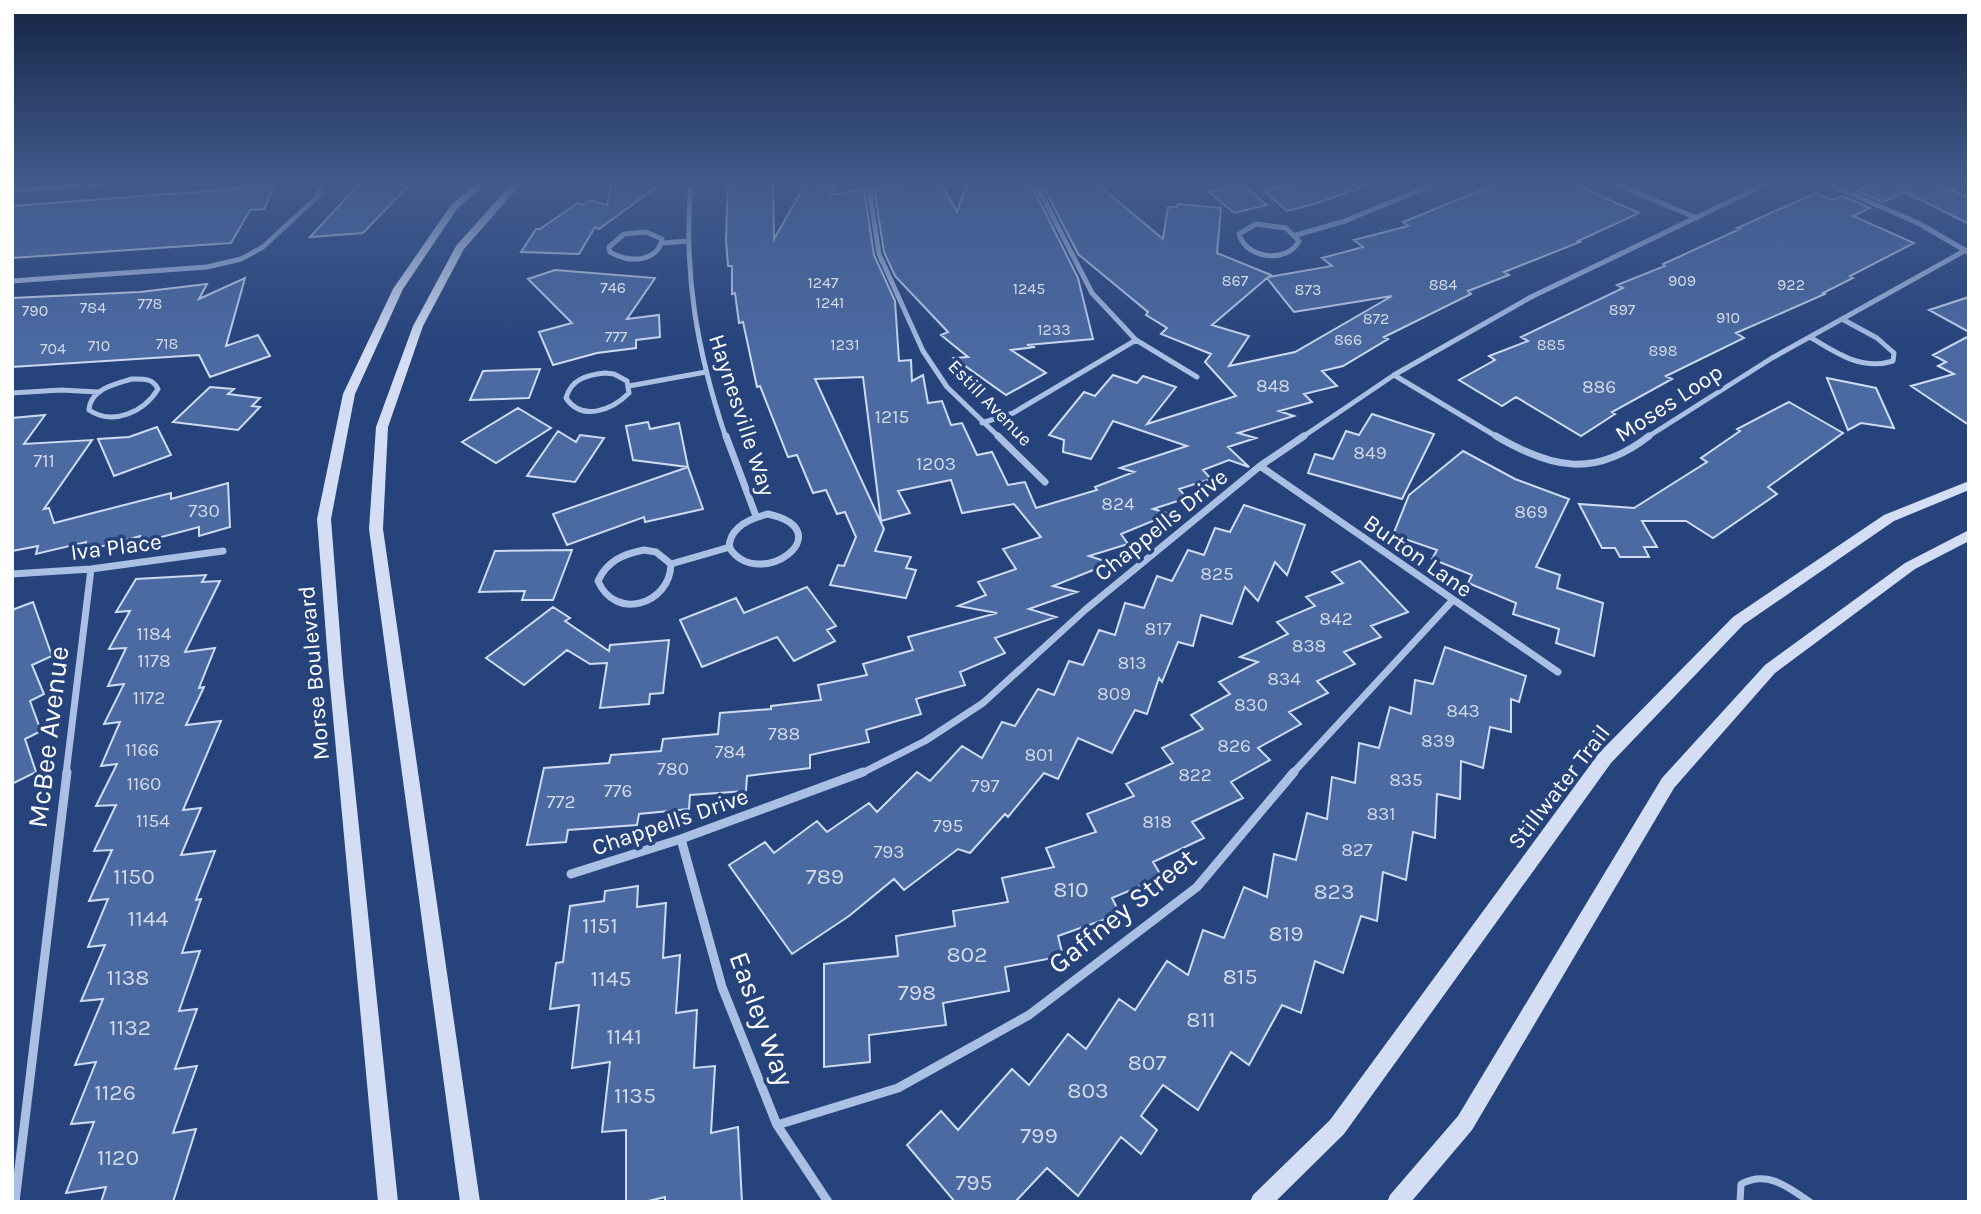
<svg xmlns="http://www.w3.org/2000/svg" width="1981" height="1214" font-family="Karla,sans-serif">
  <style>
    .building { fill: #4b6aa2; stroke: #cddbf3; stroke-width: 2; fill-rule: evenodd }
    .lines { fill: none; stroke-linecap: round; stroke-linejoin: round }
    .service { stroke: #aabfe4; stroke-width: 7 }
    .minor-far2 { stroke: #aabfe4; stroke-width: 5 }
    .minor-far1 { stroke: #aabfe4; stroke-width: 7 }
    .minor { stroke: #aabfe4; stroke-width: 9 }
    .secondary { fill: #d3def4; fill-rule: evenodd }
    .labels { text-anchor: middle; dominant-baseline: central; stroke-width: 7; stroke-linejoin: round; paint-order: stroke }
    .far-number-label { font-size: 16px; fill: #d2dae8 }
    .number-label { font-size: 19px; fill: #d2dae8 }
    .far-street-label { font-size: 19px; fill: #fff; stroke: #26437b }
    .street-label { font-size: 23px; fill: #fff; stroke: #26437b }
    .near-number-label { font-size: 23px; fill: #d2dae8 }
    .near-street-label { font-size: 28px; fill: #fff; stroke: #26437b }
  </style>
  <rect width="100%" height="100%" fill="#26437b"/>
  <!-- building -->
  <path class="building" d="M361,182H412L363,233L310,237Z
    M612,182H663L599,229L595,227L579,254L521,252L536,229H540L578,203L583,205L590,200L607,205Z
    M728,182H773L774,239L806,183L836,186L831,195L864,190L874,255L895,301L899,361L911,360L912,381L923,375L928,403L942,401L951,425L962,423L977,455L992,452L1008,485L1025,482L1036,508L1097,490L1095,487L1134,472L1120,468L1187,446L1113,421L1091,459L1063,452L1064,440L1049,435L1084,392L1095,396L1113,375L1137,383L1143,376L1176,387L1147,424L1236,396L1205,362L1211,354L1161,334L1167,328L1146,315L1148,312L1078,254L1041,182H1095L1163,239L1168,207H1177L1178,204L1221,208L1217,253L1271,275L1269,277L1332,266L1322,258L1363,247L1354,240L1408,226L1403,222L1501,182H1570L1639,213L1578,241L1580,242L1504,272L1509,275L1468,291L1471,294L1384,337L1388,339L1343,366L1322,371L1337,386L1304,394L1312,402L1279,411L1294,416L1238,433L1256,438L1228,447L1249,467L1229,460L1203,470L1211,479L1179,489L1187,498L1153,509L1170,514L1121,534L1128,544L1089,556L1111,563L1053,586L1077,592L1029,609L1056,617L995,638L1005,653L960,672L965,685L916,699L921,714L866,730L869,742L810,755V768L747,776L746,791L690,795L689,809L639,814L637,825L568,830L566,842L527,845L544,768L609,763L611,755L661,751L663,739L718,734L720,713L771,709V706L821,700L818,685L867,675L863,664L913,650L908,637L997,613L958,606L986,595L978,582L1016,569L1003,549L1041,537L1014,504L962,513L951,480L898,491L910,513L881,521L863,377L815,379L884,529L875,551L911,557L906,568L916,570L906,598L830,585L838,565L844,566L856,537L845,512L837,514L826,490L813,493L797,455L788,457L760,386L757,387L743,322L739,323L735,293L732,294V266H728L726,240ZM1267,278L1294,312L1392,296L1295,352L1229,366L1249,336L1212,325Z
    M912,182H940L957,212L967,182H1030L1078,278L1093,339L1027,345L1035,347L1011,350L1046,373L1006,395L954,358L968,357L941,335L948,332L895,276L884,252L874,188Z
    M1300,182H1368L1369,185L1314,204L1287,211L1263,190Z
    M1880,182H1933L1969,198V224L1905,192L1883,202L1857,191Z
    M1242,184L1267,205L1234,213L1209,192Z
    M274,186L264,209L250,210L231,243L12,258V206Z
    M1816,193L1832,200L1843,196L1870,208L1853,216L1914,243L1850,276L1853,278L1823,293L1825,294L1736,333L1744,338L1666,376L1672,379L1612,412L1615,414L1581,436L1516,397L1502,406L1459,380L1495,360L1489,356L1528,341L1521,337L1623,288L1617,285L1665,266L1663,264L1740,229L1737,228Z
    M555,270L655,278L627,319L659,315L660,337L636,340V348L597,353L553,365L539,332L572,323L528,279Z
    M245,278L226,346L258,335L270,356L210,377L199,355L12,367V298L140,292L207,284L199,299Z
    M1969,297V332L1929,310Z
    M1969,336V425L1911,386L1954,374L1938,366L1946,362L1933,355Z
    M540,369L529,398L470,400L483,371Z
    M1827,378L1876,388L1894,428L1861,423L1848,430Z
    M210,387L234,389L228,394L260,398L252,406L260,407L238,430L173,422Z
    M1789,402L1843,433L1768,487L1777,494L1713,538L1686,521H1642L1657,547H1644L1649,557H1620L1615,548H1602L1579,504L1634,508L1707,462L1701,458L1740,431L1737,429Z
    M518,408L551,428L496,463L462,442Z
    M1372,414L1434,434L1402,499L1308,473L1315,454L1333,459L1346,431L1359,435Z
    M45,415L24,444L92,440L44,509L49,508L54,523L171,493V499L228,483L230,527L199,536V527L139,543L140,536L85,551L86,542L36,554L38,546L12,551V418Z
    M648,422L650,429L679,423L688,467L633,460L626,426Z
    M157,427L171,455L114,476L98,439L129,437Z
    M558,431L576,442L580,435L604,438L575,482L527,476Z
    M1463,451L1515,479L1569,499L1536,567L1560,575L1557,588L1603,603L1594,656L1556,643L1559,629L1513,614L1516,603L1468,583L1472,575L1432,559L1437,550L1393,535L1409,495Z
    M688,467L703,509L645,522L644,517L567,545L553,514Z
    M1244,505L1305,525L1287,575L1275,562L1258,601L1245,587L1232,624L1201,615L1193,646L1178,642L1162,682L1159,678L1147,714L1135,710L1112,753L1078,738L1058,779L1044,773L1008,817L1005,814L970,853L958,849L904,890L894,879L849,916L792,954L729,865L765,842L774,853L817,821L827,832L869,803L877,812L917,772L930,781L962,746L982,758L1002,722L1015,726L1038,689L1054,695L1069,661L1083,665L1099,630L1115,635L1125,603L1144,608L1157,576L1172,581L1188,550L1204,555L1215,528L1230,532Z
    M572,550L553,600H522L525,591L479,592L495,551Z
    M1360,561L1408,612L1371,626L1381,637L1344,652L1355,664L1317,681L1328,693L1289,712L1301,724L1258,748L1270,760L1231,782L1243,798L1192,822L1204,838L1153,862L1162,877L1112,898L1120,914L1058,936L1063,956L1005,967L1009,991L943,1003L946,1025L869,1035L870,1062L824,1067V964L898,956L896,936L955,926L953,911L1008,902L1002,878L1054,867L1046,848L1096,832L1087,814L1134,796L1126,784L1173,763L1162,748L1203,729L1191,715L1230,694L1219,682L1258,662L1240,657L1288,634L1277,622L1315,606L1306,597L1343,583L1332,572Z
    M206,575L202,582L220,581L185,652L215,648L199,688L204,687L186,725L221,721L183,810L201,808L181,855L215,851L196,900L201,899L182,953L200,951L179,1011L197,1009L175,1069L197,1066L173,1133L196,1129L173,1202H101L106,1187L66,1193L94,1122L71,1124L96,1062L75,1065L103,999L81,1001L105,945L88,947L108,899L89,901L112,850L94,851L116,805L96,806L117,764L101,766L120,722L104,724L124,684L108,686L126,648L109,649L130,611L116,612L136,579Z
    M807,587L836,626L827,630L835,641L794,661L777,637L702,667L680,620L736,598L744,613Z
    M33,602L52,656L32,665L44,694L30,701L41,731L25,739L36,772L12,784V610Z
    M553,607L570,618L565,621L609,651L610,645L669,640L663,693L650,694L649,704L600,708L607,663L590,664L567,650L524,685L486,658Z
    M1445,647L1526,676L1519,702L1511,699V732L1490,727L1483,768L1461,761L1460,799L1437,794L1435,838L1413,832L1406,880L1383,872L1377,921L1361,916L1343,973L1315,961L1301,1013L1282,1005L1249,1065L1231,1052L1198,1110L1163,1085L1141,1116L1157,1130L1141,1154L1121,1137L1078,1196L1047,1168L1015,1202H955L907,1145L941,1111L958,1130L1012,1069L1029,1085L1068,1034L1086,1049L1119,999L1135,1010L1167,961L1188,975L1203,930L1224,938L1244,887L1267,897L1274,854L1296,860L1307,813L1327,819L1332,777L1355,783L1359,743L1379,748L1390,707L1411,714L1415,680L1433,684Z
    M638,886L637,907L666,903L663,958L680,955L676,1013L697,1010L694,1068L715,1066L711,1133L738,1127L742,1202H665V1197L644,1202H626V1130L602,1132L610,1062L572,1068L579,1005L550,1009L556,963L563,962L570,906L604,901L605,891Z"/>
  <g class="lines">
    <!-- service -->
    <path class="service" d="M1740,1202L1741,1184C1768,1170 1788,1187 1810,1202"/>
    <!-- minor-far2 -->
    <path class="minor-far2" d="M691,182C683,273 697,352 726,438
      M868,182L879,254L923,351L947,387L1000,438
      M1035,182L1092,293L1136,340L1197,377
      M1611,182L1697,218
      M1824,182L1918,223L1968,252
      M12,190L137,182
      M1256,224L1286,228L1299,241C1287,264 1246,259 1239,234Z
      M646,232L662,239C658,263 627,263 610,252L609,247L624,234Z
      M1296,235L1345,221L1439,182
      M663,243L688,241
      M12,281L207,267L241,259L263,247L318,196L322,182
      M1810,337C1836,353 1862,371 1893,361L1894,353L1877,338L1842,319
      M605,373L614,374L627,381L629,393C612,410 582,422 566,398C571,379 587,375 605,373Z
      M1394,375L1499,438
      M132,379C143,379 153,378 158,389C144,412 113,426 89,410C90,389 115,384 132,379Z
      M629,386L706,372
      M12,393L61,390L98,392
      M982,423L1013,413L1136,340
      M1301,438L1394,375L1531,297L1770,182
      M1646,438L1772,358L1966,250"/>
    <!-- minor-far1 -->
    <path class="minor-far1" d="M726,436L756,516
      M998,436L1045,482
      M1496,436C1552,469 1595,478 1649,436
      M1260,466L1558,672
      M768,514C844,531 758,594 729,547C730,527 751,518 768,514Z
      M644,550L656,552L671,564C670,605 615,621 598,581C607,561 623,554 644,550Z
      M671,564L730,547
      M12,574L91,569L223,551
      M66,774L91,569
      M860,774L925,741L983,703L1085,610L1260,466L1304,436
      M1292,774L1452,601"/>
    <!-- minor -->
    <path class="minor" d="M681,839L722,987L777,1125L828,1202
      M571,874L681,839L863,772
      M777,1125L898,1088L1029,1015L1197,887L1294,772
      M15,1202L67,772"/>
    <!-- secondary -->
    <path class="secondary" d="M477,182H488L457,209L403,289L355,394L331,519L343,674L398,1202H378L329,674L317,519L343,394L393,289L451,205Z
      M513,182H523L464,249L423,326L388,427L383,529L480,1202H460L369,529L376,427L413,326L456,246Z
      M1969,481V490L1894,521L1743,625L1611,763L1344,1134L1275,1202H1250L1253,1195L1330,1120L1599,753L1733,617L1884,515Z
      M1969,530V541L1915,569L1775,673L1674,788L1472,1130L1411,1202H1387L1390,1195L1458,1116L1662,778L1765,665L1905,563Z"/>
  </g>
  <!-- sky -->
  <linearGradient id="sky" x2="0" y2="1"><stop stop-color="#152544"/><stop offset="0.52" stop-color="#415b8d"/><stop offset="1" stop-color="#415b8d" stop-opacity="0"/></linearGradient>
  <rect width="1981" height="352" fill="url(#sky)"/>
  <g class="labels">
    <!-- far-number labels -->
    <g class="far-number-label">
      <text x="1235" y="280">867</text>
      <text x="1682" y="280">909</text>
      <text x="823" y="282">1247</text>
      <text x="1443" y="284">884</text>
      <text x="1791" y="284">922</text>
      <text x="613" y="287">746</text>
      <text x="1029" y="288">1245</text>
      <text x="1308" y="289">873</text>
      <text x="830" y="302">1241</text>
      <text x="150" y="303">778</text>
      <text x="93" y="307">784</text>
      <text x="1622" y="309">897</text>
      <text x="35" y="310">790</text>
      <text x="1728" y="317">910</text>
      <text x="1376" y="318">872</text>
      <text x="1054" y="329">1233</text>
      <text x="616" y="336">777</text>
      <text x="1348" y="339">866</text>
      <text x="167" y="343">718</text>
      <text x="845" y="344">1231</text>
      <text x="1551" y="344">885</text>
      <text x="99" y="345">710</text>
      <text x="53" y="348">704</text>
      <text x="1663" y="350">898</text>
    </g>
    <!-- number labels -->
    <g class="number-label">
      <text x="1273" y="386">848</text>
      <text x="1599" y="387">886</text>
      <text x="892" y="417">1215</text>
      <text x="1370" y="453">849</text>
      <text x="44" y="461">711</text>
      <text x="936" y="464">1203</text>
      <text x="1118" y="504">824</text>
      <text x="204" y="511">730</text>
      <text x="1531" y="512">869</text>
      <text x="1217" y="574">825</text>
      <text x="1336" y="619">842</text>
      <text x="1158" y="629">817</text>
      <text x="154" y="634">1184</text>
      <text x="1309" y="646">838</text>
      <text x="154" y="661">1178</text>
      <text x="1132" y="663">813</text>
      <text x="1284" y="679">834</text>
      <text x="1114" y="694">809</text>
      <text x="149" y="698">1172</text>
      <text x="1251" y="705">830</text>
      <text x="1463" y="711">843</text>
      <text x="784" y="734">788</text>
      <text x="1438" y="741">839</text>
      <text x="1234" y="746">826</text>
      <text x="142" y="750">1166</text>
      <text x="730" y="752">784</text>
      <text x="1039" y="755">801</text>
      <text x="673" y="769">780</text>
      <text x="1195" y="775">822</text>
      <text x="1406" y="780">835</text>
      <text x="144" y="784">1160</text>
      <text x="985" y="786">797</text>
      <text x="618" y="791">776</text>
      <text x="561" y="802">772</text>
      <text x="1381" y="814">831</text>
      <text x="153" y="821">1154</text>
      <text x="1157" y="822">818</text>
      <text x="948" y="826">795</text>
      <text x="1357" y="850">827</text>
      <text x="889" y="852">793</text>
    </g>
    <!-- far-street labels -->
    <g class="far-street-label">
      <text transform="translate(990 403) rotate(46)">Estill Avenue</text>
    </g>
    <!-- street labels -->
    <g class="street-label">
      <text transform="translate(1669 403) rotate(-33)">Moses Loop</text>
      <text transform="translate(742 415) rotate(72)">Haynesville Way</text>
      <text transform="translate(1161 525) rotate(-39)">Chappells Drive</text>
      <text transform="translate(116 547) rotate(-7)">Iva Place</text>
      <text transform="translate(1418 556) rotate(35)">Burton Lane</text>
      <text transform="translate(314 673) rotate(-95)">Morse Boulevard</text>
      <text transform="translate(1559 787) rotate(-52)">Stillwater Trail</text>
      <text transform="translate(670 822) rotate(-19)">Chappells Drive</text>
    </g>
    <!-- near-number labels -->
    <g class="near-number-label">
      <text x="134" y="876">1150</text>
      <text x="825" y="876">789</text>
      <text x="1071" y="889">810</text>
      <text x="1334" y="891">823</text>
      <text x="148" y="918">1144</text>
      <text x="600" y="925">1151</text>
      <text x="1286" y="933">819</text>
      <text x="967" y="954">802</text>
      <text x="1240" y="976">815</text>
      <text x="128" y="977">1138</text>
      <text x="611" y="978">1145</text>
      <text x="917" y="992">798</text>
      <text x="1201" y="1019">811</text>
      <text x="130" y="1027">1132</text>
      <text x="624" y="1036">1141</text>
      <text x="1147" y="1062">807</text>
      <text x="1088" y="1090">803</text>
      <text x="115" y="1092">1126</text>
      <text x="635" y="1095">1135</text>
      <text x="1039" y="1135">799</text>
      <text x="118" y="1157">1120</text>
      <text x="974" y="1182">795</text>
    </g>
    <!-- near-street labels -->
    <g class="near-street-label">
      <text transform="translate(48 737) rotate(-83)">McBee Avenue</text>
      <text transform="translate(1122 911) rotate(-39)">Gaffney Street</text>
      <text transform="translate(762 1019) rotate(70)">Easley Way</text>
    </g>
  </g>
  <!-- border -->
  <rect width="1981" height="1214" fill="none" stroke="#ffffff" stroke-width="28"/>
</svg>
